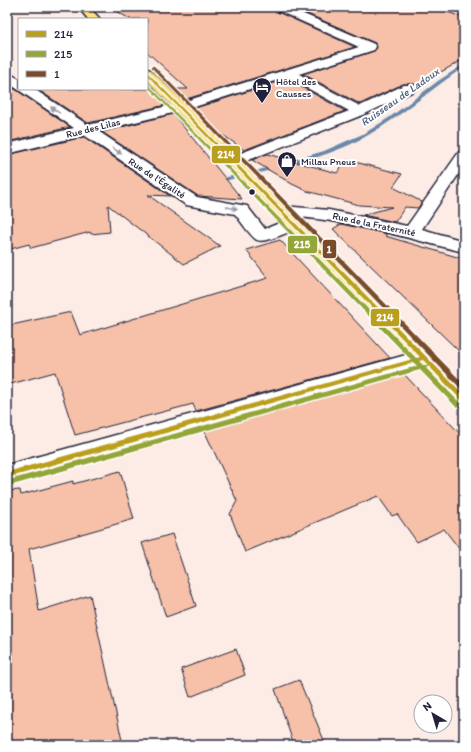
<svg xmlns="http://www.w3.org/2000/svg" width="471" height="752" font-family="Itim,sans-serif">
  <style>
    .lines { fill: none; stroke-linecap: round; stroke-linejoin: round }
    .stream { fill: #6988ab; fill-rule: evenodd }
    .building { fill: #f6c1a8; stroke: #22223b }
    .minor-casing { stroke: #22223b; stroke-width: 3 }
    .major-casing { stroke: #22223b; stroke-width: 3 }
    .minor { fill: #fff; fill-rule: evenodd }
    .major { fill: #fde080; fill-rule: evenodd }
    .bus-1-casing { stroke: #fff; stroke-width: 3 }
    .bus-2-casing { stroke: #fff; stroke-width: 3 }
    .bus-3-casing { stroke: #fff; stroke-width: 3 }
    .bus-1 { fill: #ba9e1e; fill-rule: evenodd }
    .bus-2 { fill: #94a539; fill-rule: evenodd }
    .bus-3 { fill: #7a4b2a; fill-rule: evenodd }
    .oneway { fill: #9c9ca7 }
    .bus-dot { fill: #22223b; stroke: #fff; stroke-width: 1.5 }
    .labels { text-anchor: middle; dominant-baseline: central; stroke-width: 4; stroke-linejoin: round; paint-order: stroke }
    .far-poi-label { font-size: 10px; fill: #22223b; stroke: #fff; text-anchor: start }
    .far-street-label { font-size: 10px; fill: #22223b; stroke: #fff }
    .far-water-label { font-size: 11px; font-style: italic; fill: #4b5e7c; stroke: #fff }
    .line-badge { stroke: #fff; stroke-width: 1.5 }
    .badge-label { font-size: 11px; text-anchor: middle; font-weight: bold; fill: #fff }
  </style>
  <rect width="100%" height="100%" fill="#fcece5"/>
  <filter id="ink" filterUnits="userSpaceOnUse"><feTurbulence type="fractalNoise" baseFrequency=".025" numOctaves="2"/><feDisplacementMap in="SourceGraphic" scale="8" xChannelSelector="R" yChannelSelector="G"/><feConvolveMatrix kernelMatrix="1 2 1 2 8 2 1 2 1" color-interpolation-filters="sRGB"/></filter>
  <g filter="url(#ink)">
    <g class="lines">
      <!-- stream -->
      <path class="stream" d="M464,64V67C432,88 403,115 370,134C335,155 294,164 255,174L252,172L324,151L365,133L390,117L438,81Z
        M238,174L240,175V177L217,183L214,181Z"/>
    </g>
    <!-- building -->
    <path class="building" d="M109,7H272L273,10L355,47L183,100L172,89H188L147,52V19H130Z
      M291,7H434L464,18V59L416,86L414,84H403L360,104L303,74L374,51L377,48L375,43Z
      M287,79L345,111L244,150L205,122L192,109Z
      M7,89H15L70,127L7,142Z
      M37,89H153L166,105L88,123Z
      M173,114L242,199L198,196L102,132Z
      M84,137L170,196L148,195L220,246L184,264L108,205L110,232L91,234L90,232L31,248L29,244L7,250V155Z
      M267,154L337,173L347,160L402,174L393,187L422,202L418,208L405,207L395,222L363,215L392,207L359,205L307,191L292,184L252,160Z
      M341,224L387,234L385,236L464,259V356L333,229Z
      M280,240L390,358L196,411L193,404L75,435L55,372L7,385V326L71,312L80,335L268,278L246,250Z
      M403,373L464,438V555L444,529L417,542L397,514L392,516L378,496L245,552L230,514L237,501L204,430Z
      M120,471L134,519L29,549L39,611L90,595L123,745H7V491L20,490L21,495L73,481V484Z
      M172,534L196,606L166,617L142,543Z
      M236,649L245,675L190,697L181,669Z
      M299,680L326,745H294L275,689Z"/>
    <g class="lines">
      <defs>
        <path id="minor" d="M273,7H287L374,44L376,47L374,50L299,74L360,106L404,85H414L416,88L414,91L365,114L233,166L228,164L225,161L228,158L349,111L287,77L185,110L98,131L197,197L247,206L265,229L289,219L295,218L301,219L304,223L301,227C292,230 266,244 257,240C251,237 240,220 235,214L186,205L84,135L7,154V144L74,128L7,82V72L19,79V89H34L88,125L176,104L359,47L274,9Z
          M464,150V166L422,229L464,241V252C401,237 349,219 283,216L277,215L275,211L277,207L283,206L329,210L407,226L459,152Z
          M424,350L432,353L435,358L432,363L7,485V465Z"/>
        <path id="major" d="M78,7H89L100,19H88Z
          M147,69L151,70L464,385V407L456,405L147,80Z"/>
      </defs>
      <!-- minor casing -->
      <use href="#minor" class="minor-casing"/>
      <!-- major casing -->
      <use href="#major" class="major-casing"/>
      <!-- minor -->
      <use href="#minor" class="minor"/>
      <!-- major -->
      <use href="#major" class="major"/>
      <defs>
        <path id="bus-1" d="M147,72L464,395V401H462L423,360L7,478V472L420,357L147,75Z"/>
        <path id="bus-2" d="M147,83L423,365H428L429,366L428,367L426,368L460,403L461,405L460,407H456L420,370L9,486L7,485V481L9,480L417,366L147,86Z"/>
        <path id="bus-3" d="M152,66H154L464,384V390H462L152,68Z"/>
      </defs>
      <!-- bus-1 casing -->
      <use href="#bus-1" class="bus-1-casing"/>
      <!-- bus-2 casing -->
      <use href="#bus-2" class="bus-2-casing"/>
      <!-- bus-3 casing -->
      <use href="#bus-3" class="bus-3-casing"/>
      <!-- bus-1 -->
      <use href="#bus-1" class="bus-1"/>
      <!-- bus-2 -->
      <use href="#bus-2" class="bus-2"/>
      <!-- bus-3 -->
      <use href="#bus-3" class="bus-3"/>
    </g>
    <!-- one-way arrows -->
    <defs><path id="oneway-solid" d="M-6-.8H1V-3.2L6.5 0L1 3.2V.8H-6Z"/></defs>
    <g class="oneway">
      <use href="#oneway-solid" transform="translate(55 110) rotate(-145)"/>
      <use href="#oneway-solid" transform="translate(117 151) rotate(33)"/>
      <use href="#oneway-solid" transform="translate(232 208) rotate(11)"/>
    </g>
  </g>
  <!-- icons -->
  <defs>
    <symbol id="hotel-pin" viewBox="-11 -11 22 30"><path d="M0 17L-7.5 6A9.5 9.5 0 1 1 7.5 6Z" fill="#22223b" stroke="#fff"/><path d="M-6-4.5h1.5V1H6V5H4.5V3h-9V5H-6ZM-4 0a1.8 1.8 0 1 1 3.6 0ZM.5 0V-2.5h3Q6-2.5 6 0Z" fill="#fff"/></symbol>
    <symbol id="shop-pin" viewBox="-11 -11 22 30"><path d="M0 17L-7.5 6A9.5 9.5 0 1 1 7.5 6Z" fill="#22223b" stroke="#fff"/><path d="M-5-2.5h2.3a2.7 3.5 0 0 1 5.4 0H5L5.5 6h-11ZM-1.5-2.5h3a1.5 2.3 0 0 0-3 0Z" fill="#fff"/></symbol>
  </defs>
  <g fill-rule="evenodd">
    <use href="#hotel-pin" x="251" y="76" width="22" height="30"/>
    <use href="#shop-pin" x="276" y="150" width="22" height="30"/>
  </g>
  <!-- markers -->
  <circle class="bus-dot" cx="252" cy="192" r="3.5"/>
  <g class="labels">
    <!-- far-poi labels -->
    <g class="far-poi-label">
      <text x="276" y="81">Hôtel des<tspan x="276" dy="12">Causses</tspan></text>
      <text x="301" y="161">Millau Pneus</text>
    </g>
    <!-- far-street labels -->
    <g class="far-street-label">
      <text transform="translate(93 128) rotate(-14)">Rue des Lilas</text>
      <text transform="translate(157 178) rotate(33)">Rue de l'Égalité</text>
      <text transform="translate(374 224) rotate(12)">Rue de la Fraternité</text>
    </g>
    <!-- far-water labels -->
    <g class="far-water-label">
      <text transform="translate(400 97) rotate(-35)">Ruisseau de Ladoux</text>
    </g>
  </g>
  <g class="line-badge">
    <rect x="211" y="145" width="30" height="19" rx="4" fill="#ba9e1e"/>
    <rect x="287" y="235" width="31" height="19" rx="4" fill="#94a539"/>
    <rect x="322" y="239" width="15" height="20" rx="4" fill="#7a4b2a"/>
    <rect x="370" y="308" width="30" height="19" rx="4" fill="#ba9e1e"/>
  </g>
  <g class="badge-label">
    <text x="226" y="158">214</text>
    <text x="302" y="248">215</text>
    <text x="329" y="253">1</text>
    <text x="385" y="321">214</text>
  </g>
  <!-- margin -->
  <rect width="471" height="752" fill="none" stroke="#fff" stroke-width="24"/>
  <rect x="12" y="12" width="447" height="728" fill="none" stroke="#22223b" stroke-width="1.5" filter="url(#ink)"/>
  <!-- legend -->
  <rect x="18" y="18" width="130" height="72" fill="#ffffff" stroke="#a7a7b1"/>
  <rect x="26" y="31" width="20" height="6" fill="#ba9e1e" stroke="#a7a7b1"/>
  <text x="54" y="38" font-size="12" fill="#22223b">214</text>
  <rect x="26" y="51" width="20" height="6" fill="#94a539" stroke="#a7a7b1"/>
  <text x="54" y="58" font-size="12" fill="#22223b">215</text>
  <rect x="26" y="71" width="20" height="6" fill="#7a4b2a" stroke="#a7a7b1"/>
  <text x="54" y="78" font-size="12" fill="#22223b">1</text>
  <!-- north arrow -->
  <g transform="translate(433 714) rotate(322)"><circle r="19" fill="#ffffff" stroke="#a7a7b1"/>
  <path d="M0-3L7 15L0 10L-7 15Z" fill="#22223b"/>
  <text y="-6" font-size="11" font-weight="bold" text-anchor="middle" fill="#22223b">N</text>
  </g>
</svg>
